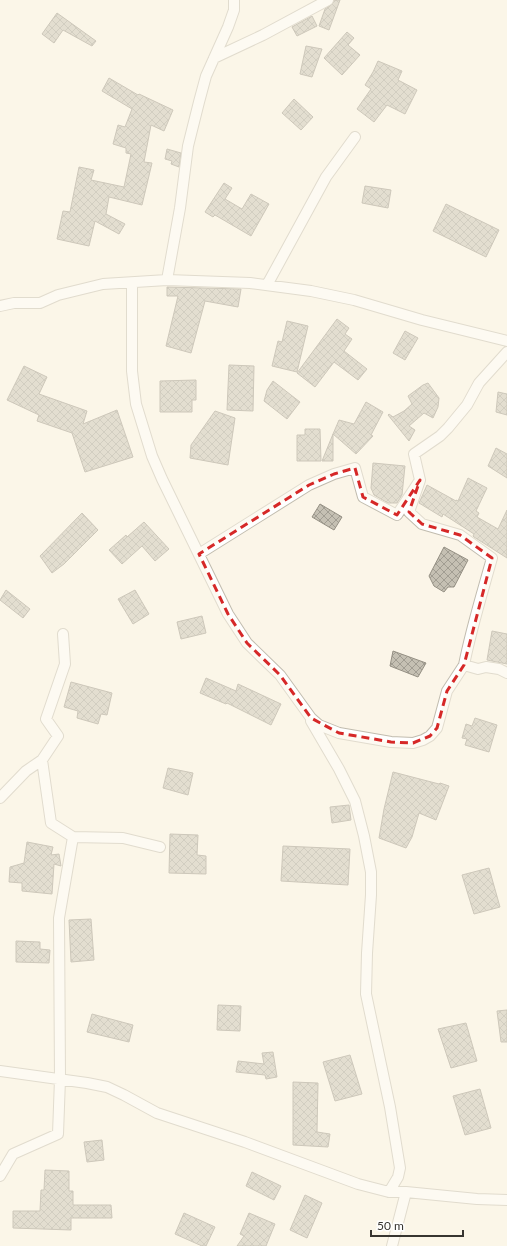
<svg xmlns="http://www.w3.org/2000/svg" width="507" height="1246" font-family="Lato,sans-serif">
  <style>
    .building { fill: url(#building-cross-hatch); stroke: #959084 }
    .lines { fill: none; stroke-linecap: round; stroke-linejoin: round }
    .minor-casing { stroke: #c1bcaf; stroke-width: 12 }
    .minor { stroke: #fff; stroke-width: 10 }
    .marked { fill: none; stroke: #d62828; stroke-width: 3; stroke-dasharray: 8 5; stroke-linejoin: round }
  </style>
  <defs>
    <pattern id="building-cross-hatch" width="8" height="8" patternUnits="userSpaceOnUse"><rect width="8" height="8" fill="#c5c0b3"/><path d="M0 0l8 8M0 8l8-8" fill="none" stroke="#a19d92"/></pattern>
  </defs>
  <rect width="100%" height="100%" fill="#fbf5e8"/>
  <!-- building -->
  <path class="building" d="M334,0H340L329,30L319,26L325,9L331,5Z
    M57,13L96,41L92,46L63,30L54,43L42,34Z
    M312,16L317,26L297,36L292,27Z
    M347,32L354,38L348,45L360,55L342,75L324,58Z
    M306,46L322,49L312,77L300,74Z
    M378,61L402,71L398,80L417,90L405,114L387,105L374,122L357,109L371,89L365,85L373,72Z
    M109,78L138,95L139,94L173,110L164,131L151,125L144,162L152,163L142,205L109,197L106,214L125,224L119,234L95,221L89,246L57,239L63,211L70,212L79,167L94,170L91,180L124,187L131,154L126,153V148L113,144L118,125L125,127L132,109L102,91Z
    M294,99L313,117L301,130L282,113Z
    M167,149L181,153L179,167L171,164L172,161L165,159Z
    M224,183L232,188L225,199L242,209L251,194L269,204L251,236L215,215L213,217L205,212Z
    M365,186L391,190L388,208L362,203Z
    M446,204L499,230L486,257L433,231Z
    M167,287L241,289L238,307L205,301L191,353L166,346L178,296H167Z
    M337,319L349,328L345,334L352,339L344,351L367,369L358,380L334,362L315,387L297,373Z
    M287,321L308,326L297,372L272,366L278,341L282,342Z
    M405,331L418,338L405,360L393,353Z
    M229,365L254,366L253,411L227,410Z
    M24,366L47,377L39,394L87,411L83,424L117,410L133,457L85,472L72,433L37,421L39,415L7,400Z
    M196,380V400H192V412H160V381Z
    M273,381L300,402L287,419L264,401L267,390Z
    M428,383L439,398L438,407L433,418L424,413L409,426L415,430L409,441L388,415L389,414L393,417L404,411L412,404L408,396L423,385Z
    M498,392L507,394V415L496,412Z
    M366,402L383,412L371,435L373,436L356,454L333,434L339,420L354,424Z
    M215,411L235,418L228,465L190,458L191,445Z
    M305,429H320L321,461H297V435H305Z
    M333,434V461H322Z
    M496,448L507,454V478L488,466Z
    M373,463L405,466L402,495L397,503H388L374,495L371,488Z
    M468,478L487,488L476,511L479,513L477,517L498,529L507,510V558L474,537L473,536L474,534L443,514L442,517L419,503L427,485L456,501V500L458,501Z
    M320,504L342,517L334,530L312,517Z
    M82,513L98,530L64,564L52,573L40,556Z
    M144,522L169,549L155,561L142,546L122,564L109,550L126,535L127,537Z
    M444,547L468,560L454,587H448L444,592L434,586L429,576Z
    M6,590L30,609L23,618L0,600Z
    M135,590L149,614L133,624L118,599Z
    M202,616L206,633L181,639L177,622Z
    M492,631L507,634V664L487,660Z
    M393,651L426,663L418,677L390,666Z
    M206,678L236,691L238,684L281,704L271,725L227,703L226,704L200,693Z
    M71,682L112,693L107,715L101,714L98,724L77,718L78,711L64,707Z
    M475,718L497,725L489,752L465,745L467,739L462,738L466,724L472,726Z
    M168,768L193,773L188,795L163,788Z
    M393,772L439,784L440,783L449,786L436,820L419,813L412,837L406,848L379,838L384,809Z
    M349,805L351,820L332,823L330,807Z
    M170,834L198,835L197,855L206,856V874L169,873Z
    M27,842L53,847L51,855L59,854L61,866L54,864L52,894L22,891V883L9,882L10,867L24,863Z
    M283,846L350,849L348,885L281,881Z
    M489,868L500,907L474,914L462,875Z
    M91,919L94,960L71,962L69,920Z
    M16,941L40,942V949L50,950L49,963L16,962Z
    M218,1005L241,1006L240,1031L217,1030Z
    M507,1010V1042H501L497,1011Z
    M92,1014L133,1025L129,1042L87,1032Z
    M466,1023L477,1061L451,1068L438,1029Z
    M273,1052L277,1077L266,1079L265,1075L236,1072L238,1061L264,1064L262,1053Z
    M350,1055L362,1094L335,1101L323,1062Z
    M293,1082L318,1083L317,1132L330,1134L328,1147L293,1145Z
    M480,1089L491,1128L465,1135L453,1096Z
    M102,1140L104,1160L87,1162L84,1142Z
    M45,1170L69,1171V1191H73V1205H111L112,1218H71V1230L13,1228V1211H40L41,1190H44Z
    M252,1172L281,1186L274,1200L246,1186Z
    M305,1195L322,1203L307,1238L290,1230Z
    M184,1213L215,1227L206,1246H202L175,1234Z
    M249,1213L275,1224L266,1246H237L244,1236L240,1234Z"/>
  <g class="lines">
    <defs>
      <path id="minor" d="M214,58L263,35L328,0
        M167,280L180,208L188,146L199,102L206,76L228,27L234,10V0
        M132,283V371L136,404L152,456L162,479L228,614L247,643L280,675L311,718L319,725L339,733L391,742L413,743L423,740L430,736L437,728L447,691L464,665L478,669L486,667L499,669L507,673
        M267,285L326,177L355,137
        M0,306L14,303H40L58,295L103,284L167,280L250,283L311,291L354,300L422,320L507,341
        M420,480L414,454L440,436L448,428L467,405L479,383L507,352
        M199,554L309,485L334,474L355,468L363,497L397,515L420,480L409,512L422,524L460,535L492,558C482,594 471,629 464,665
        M63,634L65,664L46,719L58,736L42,760L51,823L73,837
        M311,721L339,769L355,801L364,836L371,872V895L367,953L366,994L390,1107L400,1168L398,1177L389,1192
        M0,798L26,771L42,760
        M0,1071L87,1083L107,1087L124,1095L157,1113L245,1142L358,1184L389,1192H406L477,1199L507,1200
        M0,1176L13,1154L58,1134L60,1079L59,918L73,837L123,838L160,847
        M392,1246L406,1192"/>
    </defs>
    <!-- minor casing -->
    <use href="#minor" class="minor-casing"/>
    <!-- minor -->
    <use href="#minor" class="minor"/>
  </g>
  <!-- marked area -->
  <path d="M0 0H507V1246H0ZM355,468L363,497L397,515L420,480L409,512L422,524L460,535L492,558L464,665L447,691L437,728L430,736L413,743L391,742L339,733L311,718L280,675L247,643L228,614L199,554L309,485L334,474Z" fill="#fbf5e8" fill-opacity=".55" fill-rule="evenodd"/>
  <path class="marked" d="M355,468L363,497L397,515L420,480L409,512L422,524L460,535L492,558L464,665L447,691L437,728L430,736L413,743L391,742L339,733L311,718L280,675L247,643L228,614L199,554L309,485L334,474Z"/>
  <!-- scale -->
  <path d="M371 1230v6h92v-6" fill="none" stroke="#373530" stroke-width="2"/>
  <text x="377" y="1230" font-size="12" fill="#373530" stroke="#ffffff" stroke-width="3" paint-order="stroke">50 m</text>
</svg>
